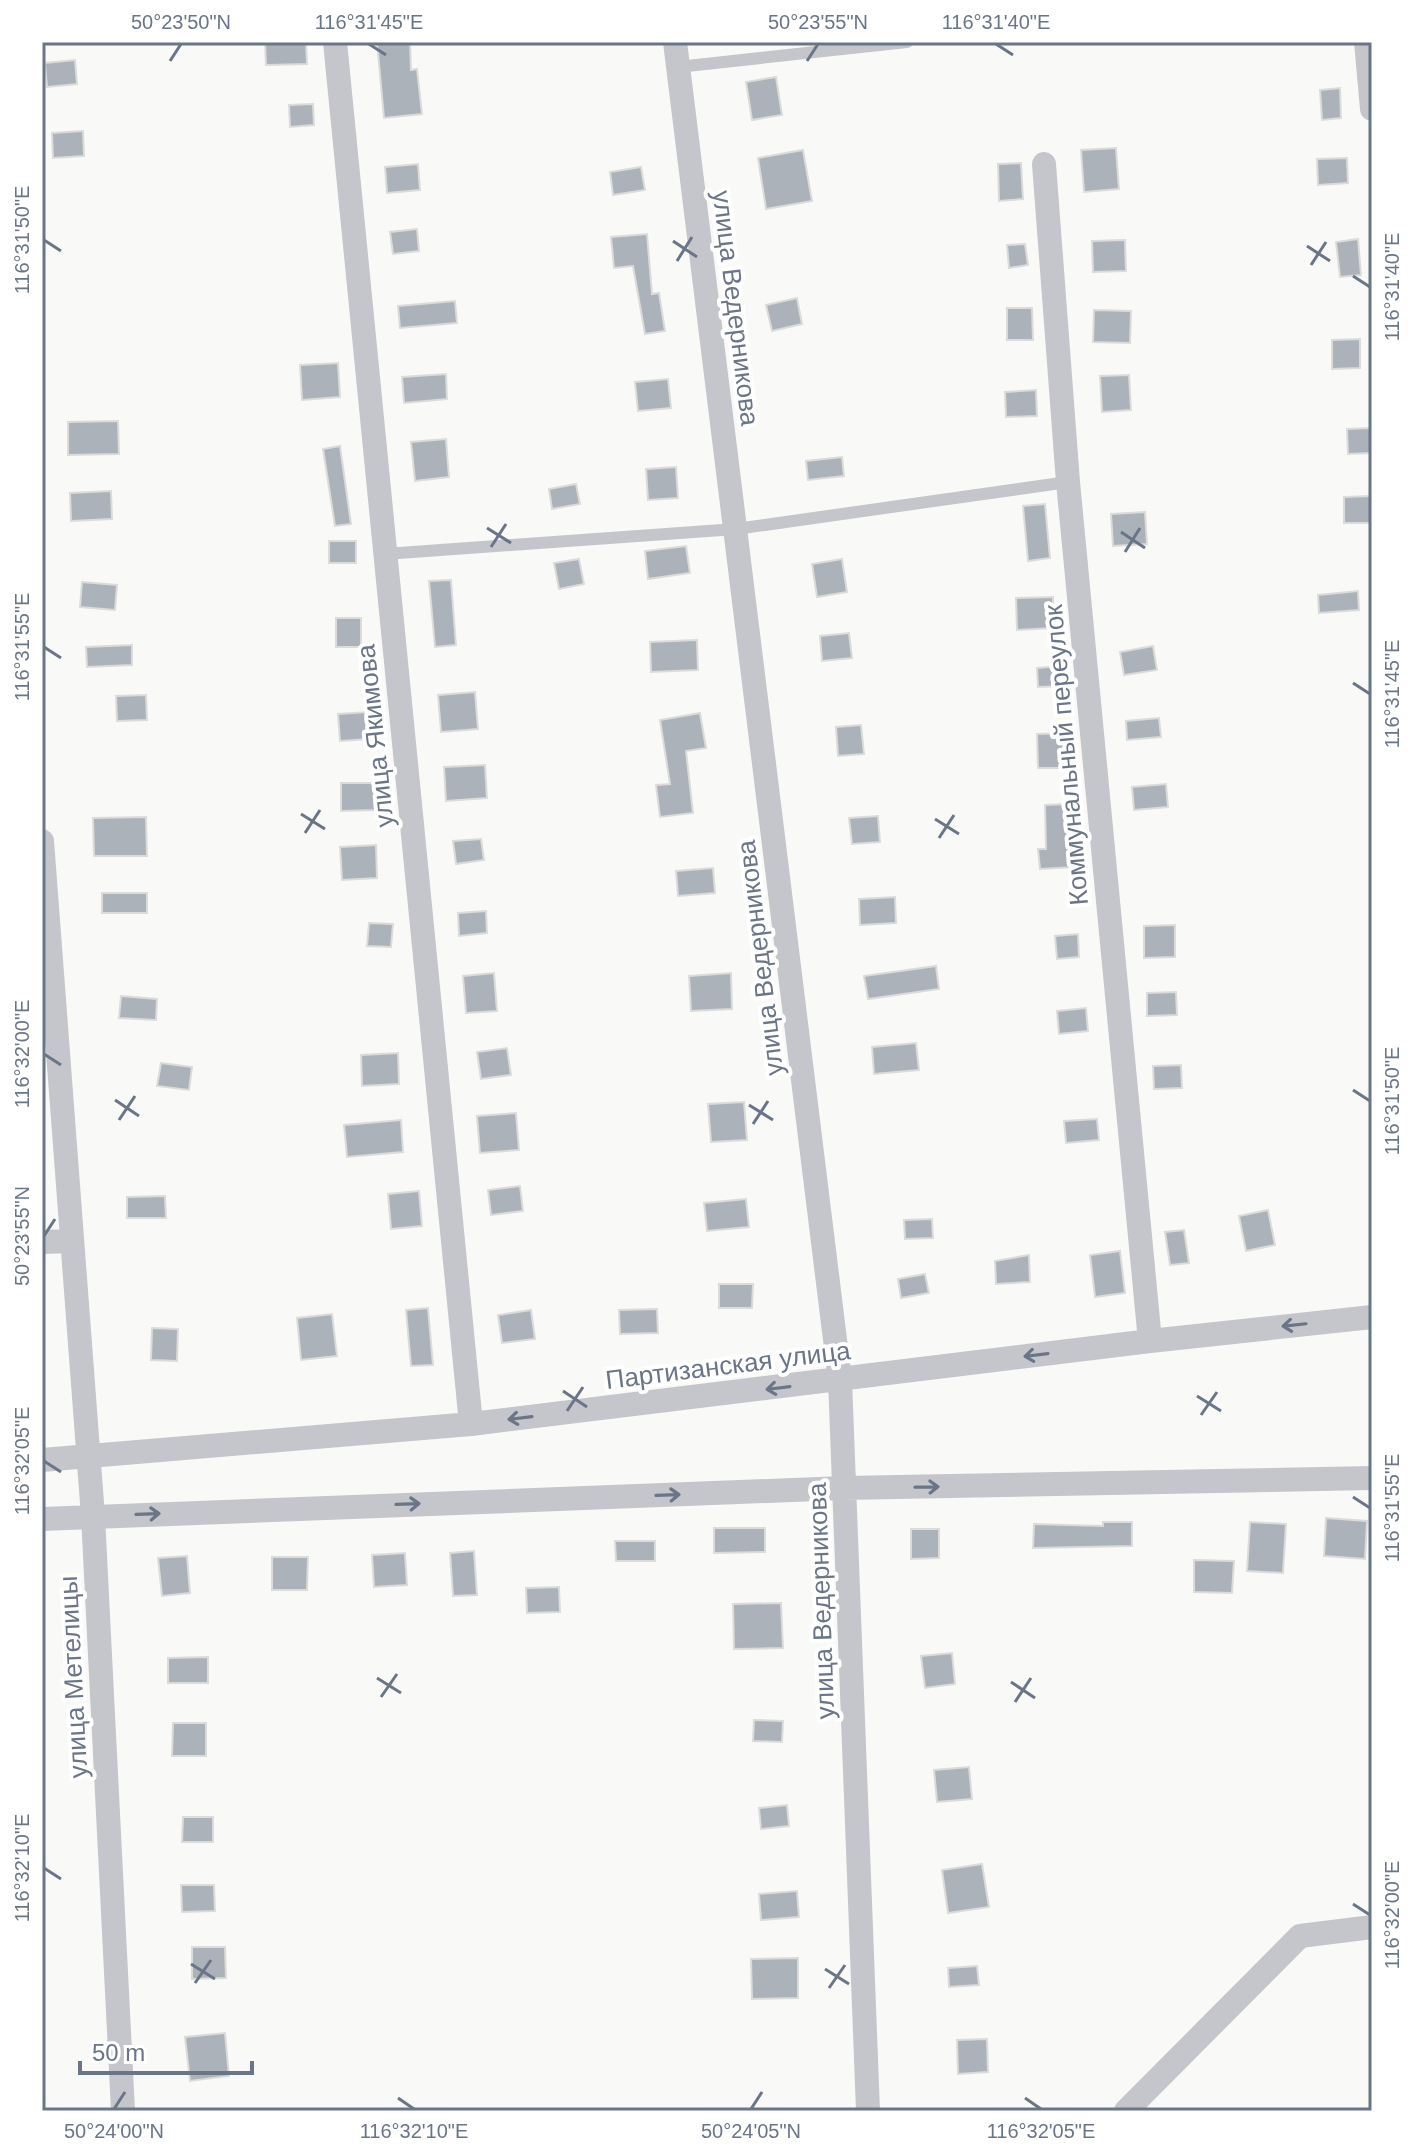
<svg xmlns="http://www.w3.org/2000/svg" width="1414" height="2153" font-family="Helvetica,sans-serif">
  <style>
    .building { fill: #acb2ba; stroke: #dbdcda; stroke-width: 2 }
    .lines { fill: none; stroke-linecap: round; stroke-linejoin: round }
    .lane { stroke: #c4c6cb; stroke-width: 12 }
    .street { stroke: #c4c6cb; stroke-width: 24 }
    .oneway { stroke: #6a7587 }
    .ticks { fill: none; stroke: #6a7587; stroke-width: 3 }
    .labels { text-anchor: middle; dominant-baseline: central; stroke-width: 8; stroke-linejoin: round; paint-order: stroke }
    .street-label { font-size: 26px; fill: #6a7587; stroke: #fff }
    .neatline { fill: none; stroke: #6a7587; stroke-width: 3 }
    .ticks-label { font-size: 20px; text-anchor: middle; fill: #6a7587 }
  </style>
  <rect width="100%" height="100%" fill="#f9faf8"/>
  <!-- building -->
  <path class="building" d="M265,42H306L307,64L266,65Z
    M377,42H410L411,70L417,69L422,114L384,118Z
    M75,60L77,84L47,87L45,63Z
    M776,77L782,115L752,120L746,82Z
    M1340,88L1341,118L1322,120L1320,90Z
    M313,104L314,125L290,127L289,105Z
    M83,131L84,156L53,158L52,133Z
    M1116,148L1119,189L1084,192L1081,150Z
    M803,150L812,201L766,209L758,158Z
    M1347,158L1348,183L1318,185L1317,159Z
    M1021,163L1023,199L999,201L998,164Z
    M418,164L420,190L387,193L385,167Z
    M641,167L645,190L613,195L610,172Z
    M417,229L419,251L393,254L390,232Z
    M647,234L652,294L659,293L665,331L645,334L633,266L614,268L611,237Z
    M1358,239L1361,275L1340,277L1336,242Z
    M1125,240L1126,271L1093,272L1092,241Z
    M1025,244L1028,265L1009,268L1007,245Z
    M797,298L802,324L772,331L766,305Z
    M455,301L457,323L400,328L398,306Z
    M1007,308H1032L1033,340H1007Z
    M1094,310L1131,311L1130,343L1093,342Z
    M1360,339V368L1332,369V340Z
    M338,363L340,397L302,400L300,365Z
    M446,374L447,399L404,403L402,377Z
    M1129,375L1131,410L1102,412L1100,376Z
    M668,379L671,408L638,411L635,382Z
    M1036,390L1037,416L1006,417L1005,392Z
    M118,421L119,454L68,455V422Z
    M1371,428L1372,453L1348,454L1347,429Z
    M446,439L449,477L415,481L411,442Z
    M340,446L351,524L335,526L323,449Z
    M842,457L844,476L808,480L806,461Z
    M676,467L678,498L648,500L646,469Z
    M576,484L580,504L552,509L549,489Z
    M111,491L112,519L71,521L70,493Z
    M1372,496V523H1344V497Z
    M1045,504L1050,558L1028,561L1023,506Z
    M1145,512L1147,544L1113,546L1111,514Z
    M329,541H356V563H329Z
    M686,546L690,573L648,579L645,551Z
    M579,559L584,584L559,589L554,563Z
    M842,559L847,592L817,597L812,564Z
    M451,580L456,645L435,647L429,581Z
    M82,582L117,585L115,610L80,607Z
    M1358,591L1359,610L1319,613L1318,595Z
    M1053,597V628L1017,630L1016,598Z
    M336,618H361V647H336Z
    M849,633L852,658L822,661L820,636Z
    M697,640L698,670L651,672L650,642Z
    M132,645V665L87,667L86,647Z
    M1153,646L1157,670L1124,675L1120,652Z
    M1060,666L1062,686L1038,687L1037,668Z
    M475,692L478,729L441,732L438,695Z
    M146,695L147,720L117,721L116,696Z
    M368,712L370,739L340,741L338,714Z
    M700,713L706,748L686,751L693,813L660,817L656,785L670,784L660,720Z
    M1159,718L1161,737L1127,740L1126,721Z
    M861,725L864,754L838,756L836,727Z
    M1066,733L1068,768H1038L1037,734Z
    M485,765L487,798L446,801L444,767Z
    M341,783H375L376,810L341,811Z
    M1166,784L1168,807L1134,810L1132,787Z
    M1067,804L1068,847H1074L1075,867L1040,869L1038,849H1046L1045,805Z
    M878,816L880,842L852,844L849,818Z
    M146,817L147,856H94L93,818Z
    M481,839L484,860L456,864L453,841Z
    M376,845L377,878L342,880L340,847Z
    M713,868L715,893L678,896L676,871Z
    M102,893H147V913H102Z
    M895,897L896,923L860,925L859,899Z
    M486,911L487,933L459,936L458,913Z
    M369,923L393,924L391,947L367,946Z
    M1175,925V957L1144,958V926Z
    M1078,934L1079,957L1057,959L1055,936Z
    M936,966L939,989L868,999L864,976Z
    M494,973L497,1011L466,1013L463,976Z
    M731,973L732,1009L691,1011L689,976Z
    M1176,992L1177,1015L1147,1016V993Z
    M121,996L157,999L156,1020L119,1018Z
    M1086,1008L1088,1031L1059,1034L1057,1011Z
    M916,1043L919,1070L874,1074L872,1047Z
    M507,1048L511,1075L481,1079L477,1052Z
    M398,1053L399,1084L362,1086L361,1055Z
    M161,1063L192,1067L189,1090L157,1086Z
    M1181,1065L1182,1088L1154,1089L1153,1066Z
    M744,1102L747,1140L711,1142L708,1104Z
    M516,1113L519,1150L480,1153L477,1116Z
    M1097,1119L1099,1140L1066,1143L1064,1121Z
    M401,1120L403,1152L347,1157L344,1125Z
    M520,1186L523,1211L491,1215L488,1190Z
    M419,1191L422,1226L391,1229L388,1194Z
    M165,1196L166,1218H127V1197Z
    M746,1199L749,1227L707,1231L704,1203Z
    M1268,1210L1275,1245L1246,1251L1239,1216Z
    M932,1219L933,1238L905,1239L904,1220Z
    M1184,1230L1189,1263L1170,1265L1165,1232Z
    M1120,1251L1125,1293L1095,1297L1090,1255Z
    M1029,1255L1030,1282L996,1284L995,1261Z
    M925,1274L929,1293L901,1298L898,1279Z
    M719,1284H753L752,1308H719Z
    M428,1308L433,1365L411,1366L406,1310Z
    M657,1309L658,1333L620,1334L619,1310Z
    M531,1310L535,1339L502,1343L498,1315Z
    M332,1314L337,1356L301,1360L297,1318Z
    M152,1328L178,1329L177,1361L151,1360Z
    M1326,1518L1367,1521L1365,1559L1324,1556Z
    M1103,1522H1132V1546L1033,1548L1034,1524L1103,1526Z
    M1250,1522L1286,1524L1283,1573L1247,1571Z
    M714,1528H765V1552L714,1553Z
    M911,1529H939V1558L911,1559Z
    M615,1541H655V1561H616Z
    M474,1551L477,1595L453,1596L450,1553Z
    M405,1553L407,1585L374,1587L372,1555Z
    M187,1556L190,1593L162,1596L158,1558Z
    M272,1557H308L307,1590H272Z
    M1194,1560L1234,1561L1232,1593L1194,1592Z
    M559,1587L560,1612L527,1613L526,1588Z
    M781,1603L783,1648L734,1649L733,1604Z
    M952,1653L955,1684L925,1688L921,1656Z
    M208,1657V1683H168V1658Z
    M754,1720L783,1721L782,1742L753,1741Z
    M173,1723H206V1756H172Z
    M969,1767L972,1799L937,1802L934,1770Z
    M787,1805L789,1826L761,1829L759,1808Z
    M183,1817H213V1842H182Z
    M982,1864L989,1907L948,1913L942,1870Z
    M181,1885H214L215,1911L182,1912Z
    M797,1891L799,1917L761,1920L759,1894Z
    M192,1947H225L226,1978L192,1979Z
    M798,1958V1998L752,1999L751,1959Z
    M977,1966L979,1985L949,1987L948,1968Z
    M225,2033L229,2076L190,2081L185,2037Z
    M987,2039L988,2072L958,2074L957,2040Z"/>
  <g class="lines">
    <!-- lane -->
    <path class="lane" d="M678,67L907,42
      M385,554L736,529L1068,482"/>
    <!-- street -->
    <path class="street" d="M335,42L471,1424
      M675,42L840,1380L868,2111
      M1366,42L1372,109
      M1044,164L1068,482L1150,1341
      M42,841L93,1516L123,2111
      M42,1242L72,1241
      M42,1460L471,1424L1150,1341L1372,1317
      M42,1519L844,1488L1372,1478
      M1126,2111L1300,1936L1372,1927"/>
  </g>
  <!-- one-way arrows -->
  <defs><path id="oneway-shaft" d="M-6 0H5M1.5-3L5.5 0L1.5 3" fill="none" stroke-width="1.6" stroke-linecap="round" stroke-linejoin="round" transform="scale(2)"/></defs>
  <g class="oneway">
    <use href="#oneway-shaft" transform="translate(1294 1325) rotate(174)"/>
    <use href="#oneway-shaft" transform="translate(1036 1355) rotate(173)"/>
    <use href="#oneway-shaft" transform="translate(778 1388) rotate(173)"/>
    <use href="#oneway-shaft" transform="translate(520 1418) rotate(173)"/>
    <use href="#oneway-shaft" transform="translate(927 1487) rotate(-1)"/>
    <use href="#oneway-shaft" transform="translate(668 1495) rotate(-2)"/>
    <use href="#oneway-shaft" transform="translate(408 1504) rotate(-2)"/>
    <use href="#oneway-shaft" transform="translate(148 1514) rotate(-2)"/>
  </g>
  <!-- ticks -->
  <path class="ticks" d="M369,44L386,55M996,44L1013,55M170,61L181,44M807,61L818,44M44,240L61,251M673,241L697,257M1307,246L1330,261M677,261L692,237M1311,265L1326,242M1353,276L1370,287M487,528L511,543M1121,532L1145,548M491,547L506,524M1125,552L1140,528M44,647L61,658M1353,683L1370,694M301,814L325,829M935,819L959,834M305,833L320,810M939,838L954,815M44,1054L61,1065M1353,1090L1370,1101M115,1100L139,1116M749,1105L773,1120M119,1120L135,1096M753,1124L768,1101M44,1236L55,1219M563,1391L587,1407M1197,1396L1221,1411M567,1411L583,1387M1201,1415L1217,1392M44,1461L61,1472M1353,1497L1370,1508M377,1678L401,1693M1011,1682L1035,1698M381,1697L397,1674M1015,1702L1031,1678M44,1868L61,1879M1353,1904L1370,1915M191,1964L215,1979M825,1969L849,1984M195,1983L211,1960M829,1988L845,1965M398,2098L414,2109M1025,2098L1041,2109M114,2109L125,2092M751,2109L762,2092"/>
  <g class="labels">
    <!-- street labels -->
    <g class="street-label">
      <text transform="translate(736 308) rotate(83)">улица Ведерникова</text>
      <text transform="translate(375 736) rotate(-96)">улица Якимова</text>
      <text transform="translate(1066 755) rotate(-95)">Коммунальный переулок</text>
      <text transform="translate(760 958) rotate(-97)">улица Ведерникова</text>
      <text transform="translate(728 1365) rotate(-7)">Партизанская улица</text>
      <text transform="translate(821 1601) rotate(-92)">улица Ведерникова</text>
      <text transform="translate(73 1677) rotate(-93)">улица Метелицы</text>
    </g>
  </g>
  <!-- border -->
  <rect width="1414" height="2153" fill="none" stroke="#ffffff" stroke-width="88"/>
  <!-- scale -->
  <path d="M80 2061v12h172v-12" fill="none" stroke="#6a7587" stroke-width="4"/>
  <text x="92" y="2061" font-size="24" fill="#6a7587" stroke="#ffffff" stroke-width="6" paint-order="stroke">50 m</text>
  <rect x="44" y="44" width="1326" height="2065" class="neatline"/>
  <g class="ticks-label">
    <text x="181" y="29">50°23'50"N</text>
    <text x="369" y="29">116°31'45"E</text>
    <text x="818" y="29">50°23'55"N</text>
    <text x="996" y="29">116°31'40"E</text>
    <text transform="translate(22 240) rotate(-90)" y="7">116°31'50"E</text>
    <text transform="translate(1392 287) rotate(-90)" y="7">116°31'40"E</text>
    <text transform="translate(22 647) rotate(-90)" y="7">116°31'55"E</text>
    <text transform="translate(1392 694) rotate(-90)" y="7">116°31'45"E</text>
    <text transform="translate(22 1054) rotate(-90)" y="7">116°32'00"E</text>
    <text transform="translate(1392 1101) rotate(-90)" y="7">116°31'50"E</text>
    <text transform="translate(22 1236) rotate(-90)" y="7">50°23'55"N</text>
    <text transform="translate(22 1461) rotate(-90)" y="7">116°32'05"E</text>
    <text transform="translate(1392 1508) rotate(-90)" y="7">116°31'55"E</text>
    <text transform="translate(22 1868) rotate(-90)" y="7">116°32'10"E</text>
    <text transform="translate(1392 1915) rotate(-90)" y="7">116°32'00"E</text>
    <text x="114" y="2138">50°24'00"N</text>
    <text x="414" y="2138">116°32'10"E</text>
    <text x="751" y="2138">50°24'05"N</text>
    <text x="1041" y="2138">116°32'05"E</text>
  </g>
</svg>
